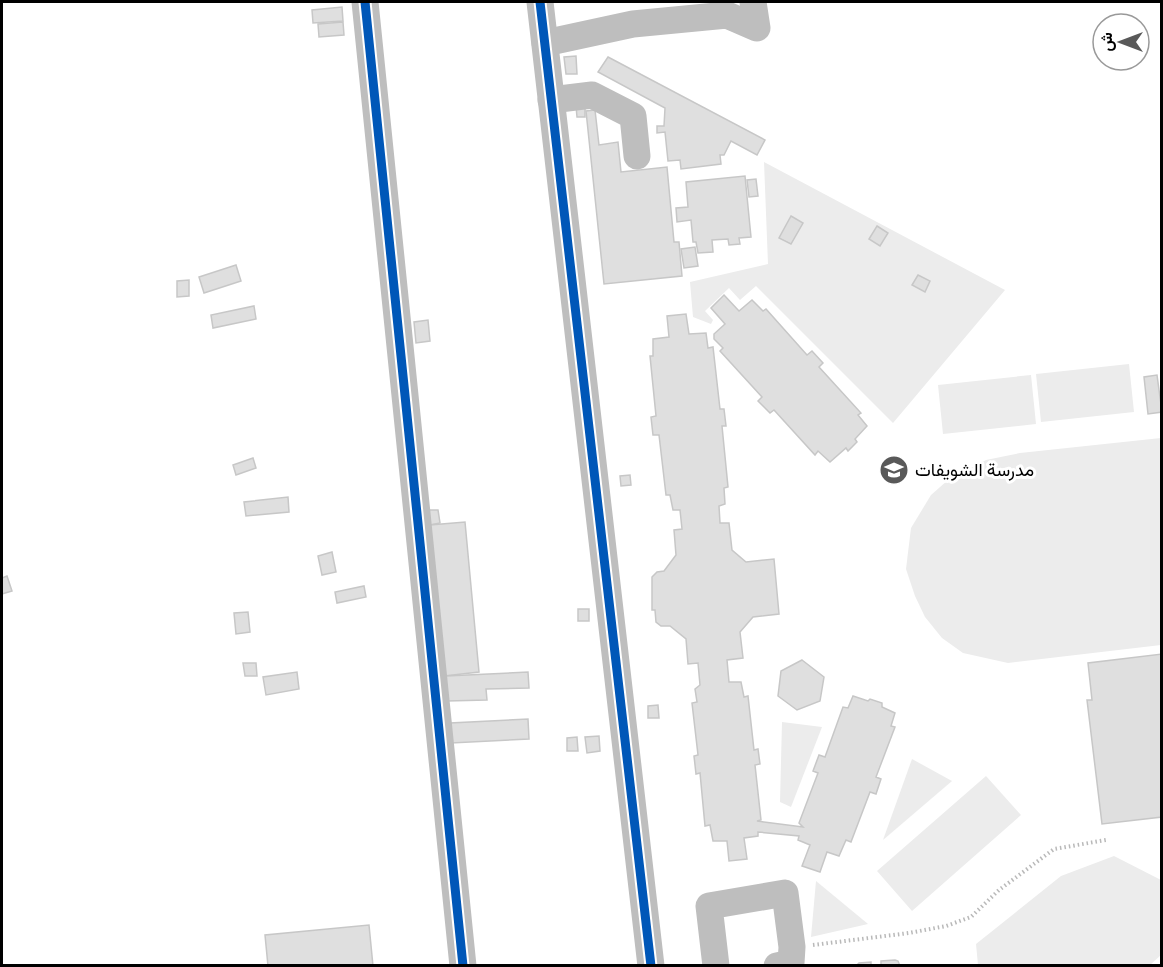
<svg xmlns="http://www.w3.org/2000/svg" width="1163" height="967" font-family="'Archivo Narrow',Vazirmatn,sans-serif">
	<style>
		.green { fill: #ececec }
		.building { fill: #dfdfdf; stroke: #c7c7c7; stroke-width: 1.5 }
		.lines { fill: none; stroke-linecap: round; stroke-linejoin: round }
		.path { stroke: #b9b9b9; stroke-width: 4; stroke-dasharray: 1.5 3; stroke-linecap: butt }
		.minor { stroke: #bebebe; stroke-width: 27 }
		.cycleway-casing { stroke: #fff; stroke-width: 13 }
		.cycleway { stroke: #0057b8; stroke-width: 9 }
		.labels { text-anchor: middle; stroke-width: 6; stroke-linejoin: round; paint-order: stroke }
		.poi-label { font-size: 18px; fill: #000; stroke: #fff; text-anchor: start }
	</style>
	<rect width="100%" height="100%" fill="#fff"/>
	<g class="green">
		<path d="M764,162l241,128 -112,133 -137,-137 -16,14 -11,-12 -24,23 8,9 -2,4 -18,-7 -3,-35 78,-18z"/>
		<path d="M1129,364l5,48 -93,10 -5,-48z"/>
		<path d="M1031,375l5,49 -93,10 -5,-49z"/>
		<path d="M1161,438v207l-153,18 -45,-10 -21,-15 -17,-21 -10,-21 -9,-27 5,-41 20,-33 17,-15 38,-20 34,-7z"/>
		<path d="M782,722l40,5 -31,80 -11,-5z"/>
		<path d="M912,759l40,22 -69,59z"/>
		<path d="M986,776l35,39 -109,96 -35,-40z"/>
		<path d="M1114,856l47,24v75l-11,10h-172l-2,-21 85,-68z"/>
		<path d="M816,881l52,43 -57,13z"/>
	</g>
	<g class="building">
		<path d="M342,7l1,14 -30,2 -1,-13z"/>
		<path d="M343,22l1,13 -25,2 -1,-13z"/>
		<path d="M576,56l1,18h-11l-2,-17z"/>
		<path d="M608,57l157,83 -8,15 -26,-14 -7,14h-4l1,9 -40,5 -1,-9 -12,1 -3,-29 -8,1v-7h7l1,-18 -67,-36z"/>
		<path d="M585,105v12h-8l-1,-11z"/>
		<path d="M595,110l4,35 19,-3 3,30 46,-5 7,75h5l3,34 -78,8 -18,-173z"/>
		<path d="M745,176l6,61 -12,1 1,6 -11,1 -1,-6 -16,1 1,12 -15,1 -2,-11h-3l-2,-22 -14,2 -1,-14 12,-1 -2,-25z"/>
		<path d="M756,179l2,17 -9,1 -2,-17z"/>
		<path d="M791,216l12,7 -12,21 -12,-6z"/>
		<path d="M877,226l11,7 -8,13 -11,-7z"/>
		<path d="M695,247l3,19 -14,2 -3,-19z"/>
		<path d="M236,265l5,16 -37,12 -5,-16z"/>
		<path d="M918,275l12,6 -5,11 -13,-7z"/>
		<path d="M189,280v16l-12,1v-16z"/>
		<path d="M724,295l15,16 13,-11 11,11 3,-2 41,46 5,-4 11,12 -4,4 42,46 -3,2 9,11 -12,13 2,3 -9,9 -2,-3 -16,14 -12,-11 -3,4 -41,-45 -4,3 -12,-12 4,-4 -42,-46 3,-3 -9,-9v-5l11,-10 -14,-16z"/>
		<path d="M254,306l2,13 -43,9 -2,-13z"/>
		<path d="M686,314l3,20 17,-1 2,15 5,-1 7,62h4l2,17h-4l6,61 -4,1 1,16 -6,2 1,17h9l3,27 14,12 28,-3 5,55 -26,3 -13,15 3,26 -16,2 2,22h12l3,15 4,-1 6,54 4,-1 2,15 -5,1 6,55 -4,1 46,6 -4,-4 19,-50 -5,-2 6,-16 6,2 18,-50 5,1 5,-12 15,5 2,-2 12,4v4l13,6 -4,13 4,1 -19,50 5,2 -5,15 -6,-2 -19,50 -5,-2 -7,16 -12,-4 -7,20 -18,-6 8,-21 -12,-5 1,-4 -41,-4v4l-14,2 3,21 -18,2 -2,-20h-14l-3,-16 -5,1 -5,-53 -4,1 -2,-18 4,-1 -6,-52 5,-1 -2,-13 5,-4 -2,-22 -10,1 -2,-25 -16,-13h-9l-5,-4 -1,-12h-3v-33l5,-5 7,-1 12,-16 -2,-25 8,-1 -2,-19h-7l-3,-15h-4l-7,-60h-6l-2,-18 5,-1 -6,-60h3v-17l16,-2 -2,-21z"/>
		<path d="M428,320l2,21 -14,2 -2,-21z"/>
		<path d="M1157,375l5,37 -14,2 -4,-37z"/>
		<path d="M253,458l3,10 -20,7 -3,-10z"/>
		<path d="M630,475l1,10 -10,1 -1,-10z"/>
		<path d="M288,497l1,15 -43,4 -2,-14z"/>
		<path d="M428,510h10l2,13 -10,2z"/>
		<path d="M465,522l14,150 -35,4 -14,-151z"/>
		<path d="M332,552l4,20 -14,3 -4,-19z"/>
		<path d="M7,576l5,15 -10,3v-16z"/>
		<path d="M364,586l2,11 -29,6 -2,-11z"/>
		<rect x="578" y="609" width="11" height="12"/>
		<path d="M248,612l2,20 -14,2 -2,-21z"/>
		<path d="M1162,654v163l-60,7 -15,-124h5l-4,-37z"/>
		<path d="M802,660l22,17 -4,24 -23,9 -19,-14 3,-25z"/>
		<path d="M243,663h13l1,13h-12z"/>
		<path d="M297,672l2,17 -33,6 -3,-18z"/>
		<path d="M528,672l1,16 -43,1 1,11 -40,1 -1,-25z"/>
		<path d="M658,705l1,13h-11v-12z"/>
		<path d="M528,719l1,20 -78,4 -1,-20z"/>
		<path d="M599,736l1,15 -13,2 -2,-16z"/>
		<path d="M577,737l1,14h-11v-13z"/>
		<path d="M369,925l4,41h-105l-3,-31z"/>
		<path d="M895,960l3,1 2,5h-19v-5z"/>
		<path d="M871,962v4h-15l3,-3z"/>
	</g>
	<g class="lines">
		<path class="path" d="M813,945l96,-12 37,-7 25,-9 28,-27 55,-41 52,-9"/>
		<g class="minor">
			<path d="M365,2l98,964"/>
			<path d="M540,2l111,964"/>
			<path d="M545,43l88,-19 94,-9 30,13 -4,-26"/>
			<path d="M551,100l41,-5 41,21 4,40"/>
			<path d="M716,966l-7,-60 76,-13 7,54 -1,16 -14,3"/>
		</g>
		<g class="cycleway-casing">
			<g id="cycleway">
				<path d="M365,2l98,964"/>
				<path d="M540,2l111,964"/>
			</g>
		</g>
		<use href="#cycleway" class="cycleway"/>
	</g>
	<defs>
		<g id="school-disc" transform="scale(1.5)"><circle r="9.5" fill="#595959" stroke="#fff"/><path d="M0-5L7-2L0 1L-7-2ZM-4 1L0 2.5L4 1V4Q0 6-4 4Z" fill="#fff"/></g>
	</defs>
	<g fill-rule="evenodd">
		<use href="#school-disc" x="894" y="470"/>
	</g>
	<g class="labels">
		<g class="poi-label">
			<text x="915" y="476">مدرسة الشويفات</text>
		</g>
	</g>
	<rect width="1163" height="967" fill="none" stroke="#000000" stroke-width="6"/>
	<g transform="translate(1121 42) rotate(270)"><circle r="28" fill="#ffffff" stroke="#999999" stroke-width="1.5"/>
	<path d="M0-4.5L10 22L0 15L-10 22Z" fill="#595959"/>
	<text y="-9" font-size="16" font-weight="bold" text-anchor="middle" fill="#000000">ش</text>
	</g>
</svg>
